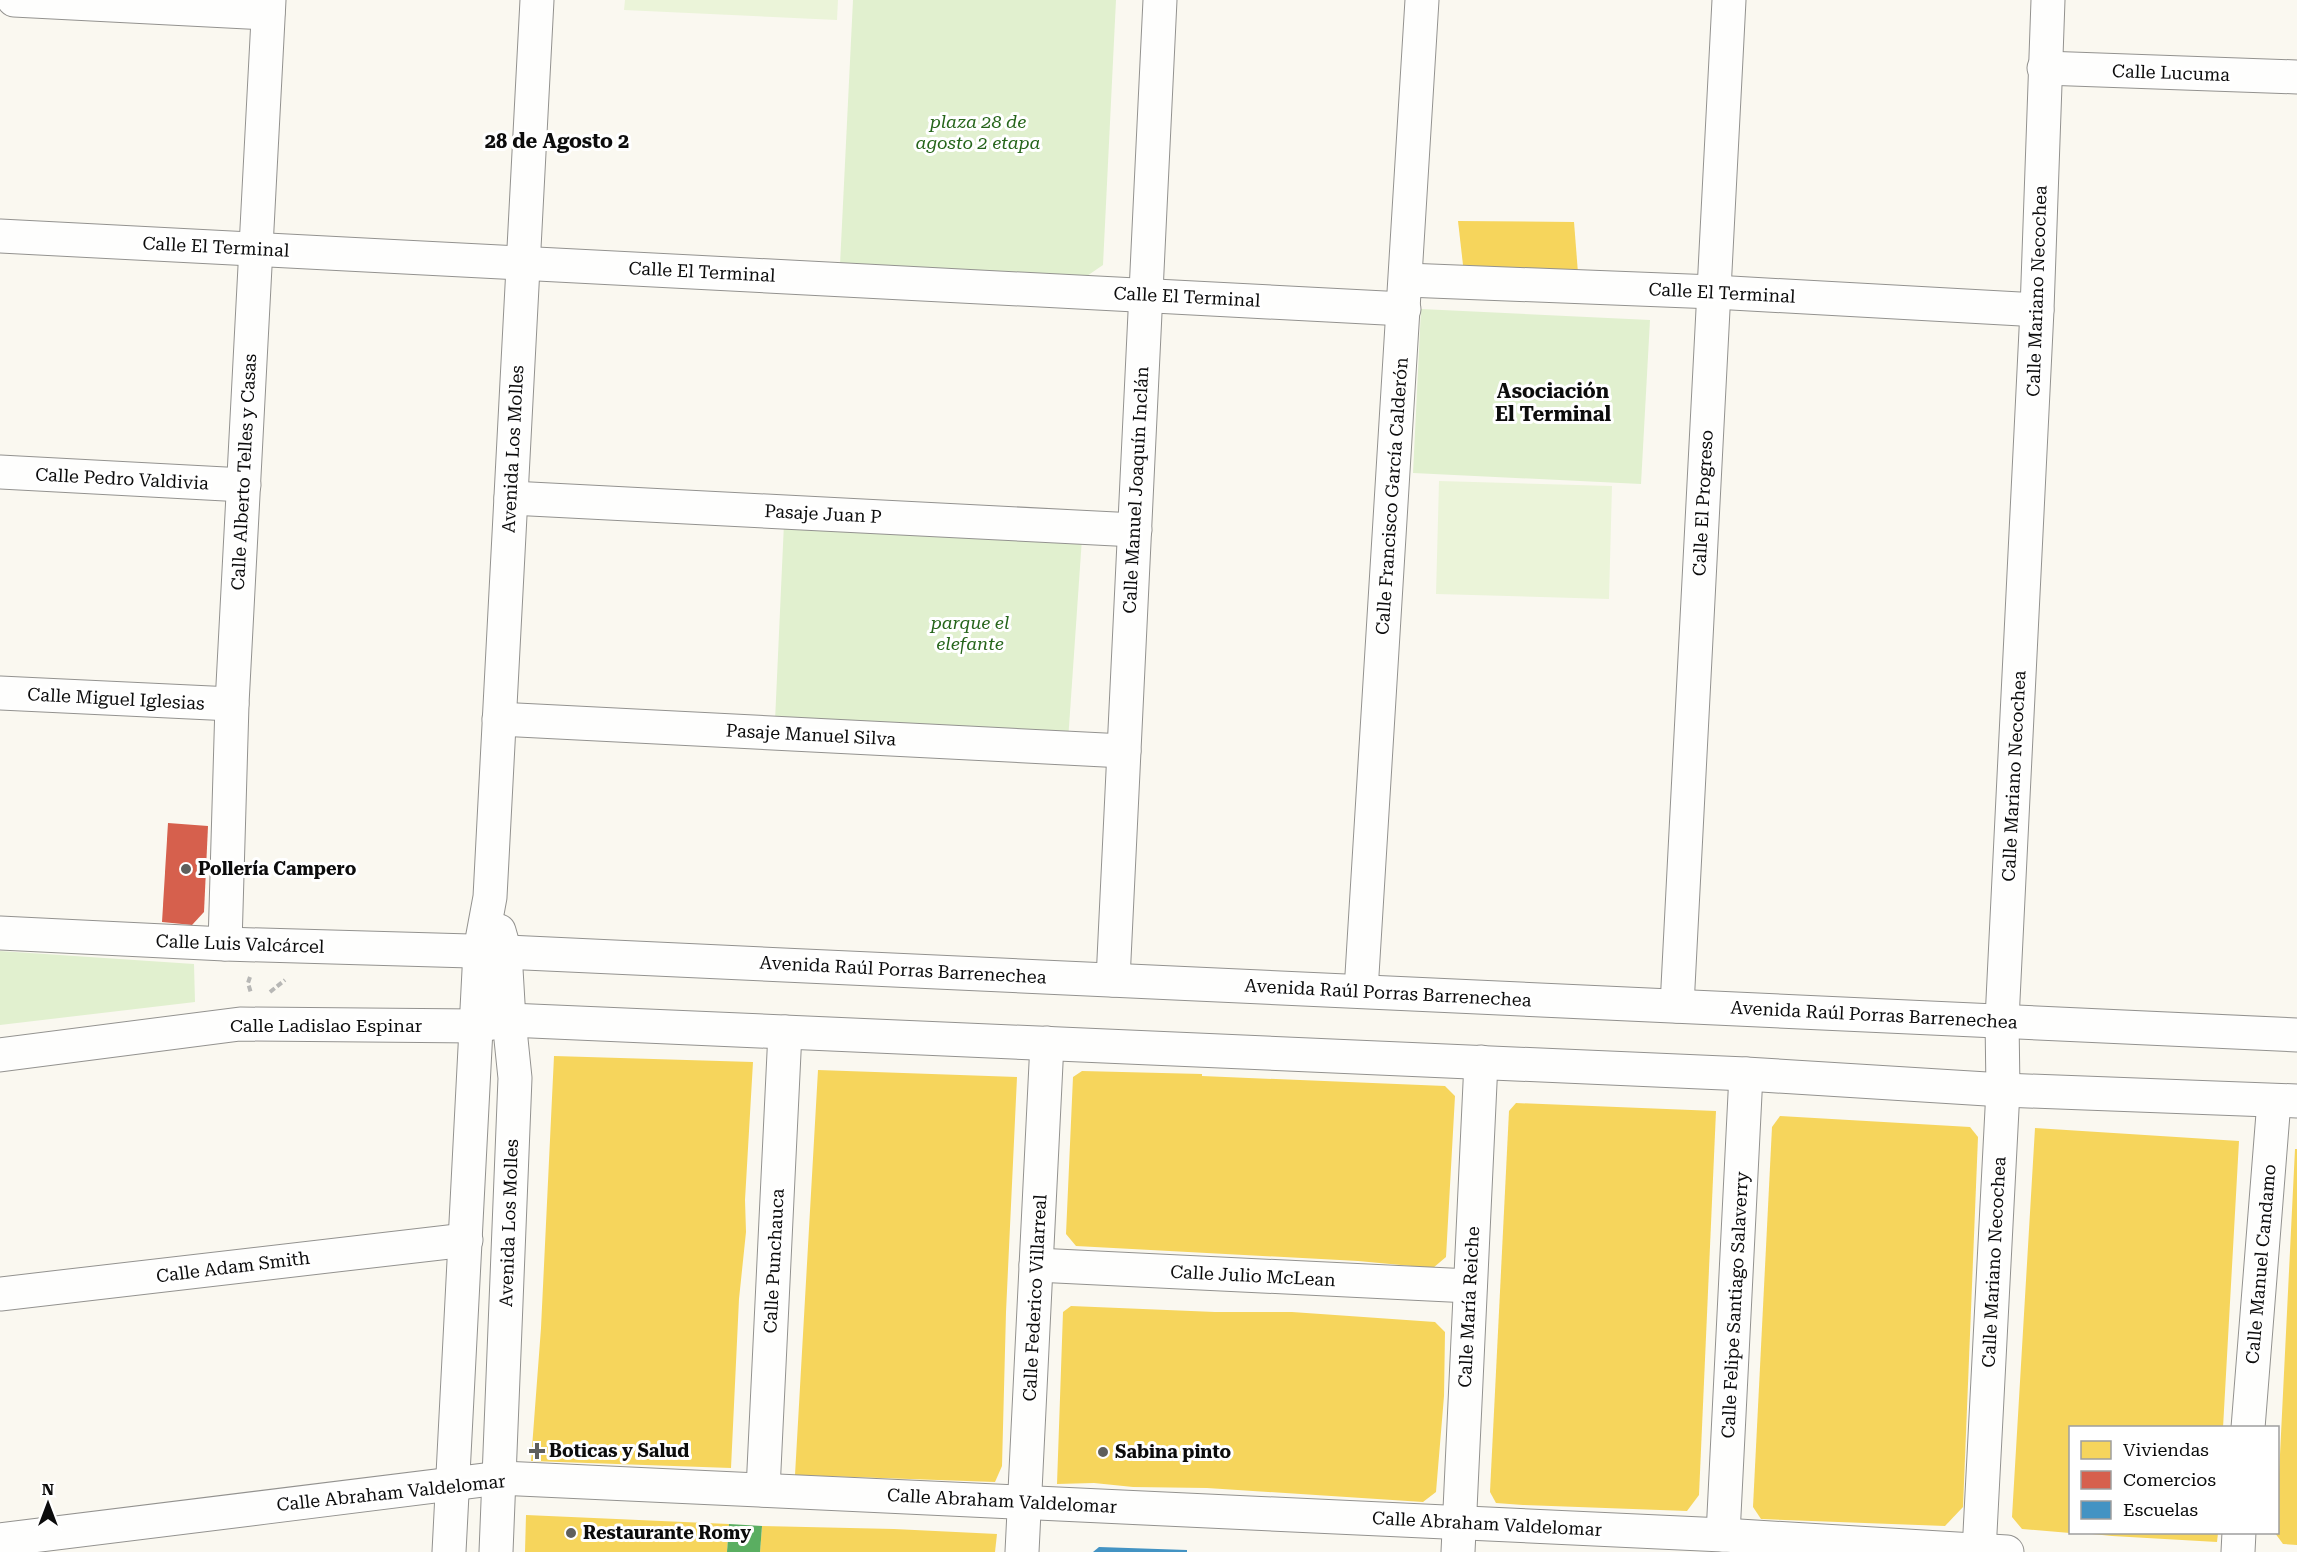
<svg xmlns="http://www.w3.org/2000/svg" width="2297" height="1552" font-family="'Roboto Serif',serif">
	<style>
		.green { fill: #e1f0cf }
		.pitch { fill: #ebf4d9 }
		.homes { fill: #f6d55c }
		.shops { fill: #d6604d }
		.schools { fill: #4393c3 }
		.public { fill: #5aae61 }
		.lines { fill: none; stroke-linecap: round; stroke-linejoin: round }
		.minor-casing { stroke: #93928f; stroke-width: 35 }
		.path { stroke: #b7b7b5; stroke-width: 4; stroke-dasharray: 6 3; stroke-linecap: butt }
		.minor { stroke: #fefefd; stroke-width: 33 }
		.poi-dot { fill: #5f5f5c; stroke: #fff; stroke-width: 2 }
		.labels { text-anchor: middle; stroke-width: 6; stroke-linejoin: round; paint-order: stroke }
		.street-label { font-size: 18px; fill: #0c0c0c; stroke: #fff }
		.park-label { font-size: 18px; font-style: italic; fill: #26651b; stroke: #fff }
		.poi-label { font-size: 18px; font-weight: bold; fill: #0c0c0c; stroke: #fff; text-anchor: start }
		.neighbourhood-label { font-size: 20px; font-weight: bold; fill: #0c0c0c; stroke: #fff }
	</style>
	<rect width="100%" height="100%" fill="#faf8f0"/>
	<g class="green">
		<path d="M853,0h263l-13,265 -19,13 -244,-13z"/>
		<path d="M1421,309l229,11 -9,164 -228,-11z"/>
		<path d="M784,523l298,15 -14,203 -293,-20z"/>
		<path d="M0,951l194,13 1,38 -195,23z"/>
	</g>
	<g class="pitch">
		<path d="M625,0h213l-1,20 -213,-10z"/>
		<path d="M1439,481l173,5 -3,113 -173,-5z"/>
	</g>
	<g class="homes">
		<path d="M1458,221l116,1 4,51 -115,-8z"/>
		<path d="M554,1056l199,6 -8,138 1,32 -7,67 -8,169 -200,-7 10,-133z"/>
		<path d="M818,1070l199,7 -11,235 -4,154 -7,16 -200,-7z"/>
		<path d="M1082,1071l120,3v2l243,10 10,10 -9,161 -13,11 -75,-7 -282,-15 -10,-12 7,-157z"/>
		<path d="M1516,1103l200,8 -17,384 -12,16 -164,-6 -27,-2 -6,-11 19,-381z"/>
		<path d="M1780,1116l190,11 8,10 -15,370 -18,19 -184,-7 -8,-12 19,-380z"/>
		<path d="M2035,1128l204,13 -16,287h-153v105l-48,-4 -10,-12z"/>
		<path d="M2295,1149h2v396l-14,-1 -8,-11 3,-1v-37z"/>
		<path d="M1071,1306l144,6h77l143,10 10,10 -1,64 -8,96 -13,10 -216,-14 -74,-1 -39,-4 -37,1 6,-172z"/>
		<path d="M526,1515l203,9 -2,28h-202z"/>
		<path d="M762,1526l132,3 103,5 -2,18h-235z"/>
		<path d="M2092,1533h126l-1,9 -105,-6 -20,-2z"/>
	</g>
	<path class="shops" d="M168,823l40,3 -4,86 -12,13 -30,-3z"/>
	<path class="schools" d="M1099,1547l88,3v2h-94z"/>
	<path class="public" d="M729,1524l33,2 -2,26h-33z"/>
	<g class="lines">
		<g class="minor-casing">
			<g id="minor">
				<path d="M14,0l254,13"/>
				<path d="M2044,68l253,9"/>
				<path d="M0,236l1404,73"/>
				<path d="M1406,280l308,12 323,18"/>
				<path d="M0,472l244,13"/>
				<path d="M511,498l624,32"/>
				<path d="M0,693l232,11"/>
				<path d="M499,719l625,32"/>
				<path d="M0,933l225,11 280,8 1792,83"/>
				<path d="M225,944l7,-240 37,-704"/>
				<path d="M1113,980l47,-980"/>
				<path d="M1361,991l61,-991"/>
				<path d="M1677,1006l52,-1006"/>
				<path d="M0,1055l240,-31 236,2 33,-6 1237,54 257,16 294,11"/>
				<path d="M1036,1265l434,21"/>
				<path d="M0,1294l466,-54"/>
				<path d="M2248,1428l26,-327"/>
				<path d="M763,1490l22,-458"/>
				<path d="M1723,1535l23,-461"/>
				<path d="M0,1540l500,-62 1223,57 284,17"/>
				<path d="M449,1552l31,-601 10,-54 47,-897"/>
				<path d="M496,1552l19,-474 -6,-58 -4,-68 -6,-21"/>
				<path d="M1022,1552l25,-509"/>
				<path d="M1458,1552l23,-490"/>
				<path d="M1979,1552l24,-462 -1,-70 35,-710 11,-310"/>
				<path d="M2238,1552l1,-20"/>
			</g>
		</g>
		<g class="path">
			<path d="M250,977l-2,6 3,10"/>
			<path d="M270,992l15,-12"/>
		</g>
		<use href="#minor" class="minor"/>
	</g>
	<g class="poi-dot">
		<circle cx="186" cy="869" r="6"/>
		<path d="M534 1442h6v6h6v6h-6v6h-6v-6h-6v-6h6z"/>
		<circle cx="1103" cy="1452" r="6"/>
		<circle cx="571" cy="1533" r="6"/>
	</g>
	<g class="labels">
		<g class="street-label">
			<text transform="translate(2171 73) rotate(2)" y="6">Calle Lucuma</text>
			<text transform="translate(216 247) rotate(3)" y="6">Calle El Terminal</text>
			<text transform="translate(702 272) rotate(3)" y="6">Calle El Terminal</text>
			<text transform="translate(2037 291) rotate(-88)" y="6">Calle Mariano Necochea</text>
			<text transform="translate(1722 293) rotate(3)" y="6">Calle El Terminal</text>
			<text transform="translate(1187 297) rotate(3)" y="6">Calle El Terminal</text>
			<text transform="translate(513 449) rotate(-87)" y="6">Avenida Los Molles</text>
			<text transform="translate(244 472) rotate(-87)" y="6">Calle Alberto Telles y Casas</text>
			<text transform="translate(122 479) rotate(3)" y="6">Calle Pedro Valdivia</text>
			<text transform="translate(1136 490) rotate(-87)" y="6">Calle Manuel Joaquín Inclán</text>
			<text transform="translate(1392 496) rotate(-86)" y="6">Calle Francisco García Calderón</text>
			<text transform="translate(1703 503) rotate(-87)" y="6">Calle El Progreso</text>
			<text transform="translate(823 514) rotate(3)" y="6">Pasaje Juan P</text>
			<text transform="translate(116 699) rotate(3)" y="6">Calle Miguel Iglesias</text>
			<text transform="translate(811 735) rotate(3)" y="6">Pasaje Manuel Silva</text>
			<text transform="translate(2014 776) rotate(-87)" y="6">Calle Mariano Necochea</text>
			<text transform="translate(240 944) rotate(2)" y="6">Calle Luis Valcárcel</text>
			<text transform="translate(903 970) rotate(3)" y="6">Avenida Raúl Porras Barrenechea</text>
			<text transform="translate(1388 993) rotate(3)" y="6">Avenida Raúl Porras Barrenechea</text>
			<text transform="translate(1874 1015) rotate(3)" y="6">Avenida Raúl Porras Barrenechea</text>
			<text x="326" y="1032">Calle Ladislao Espinar</text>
			<text transform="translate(509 1223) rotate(-88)" y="6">Avenida Los Molles</text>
			<text transform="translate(774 1261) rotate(-87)" y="6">Calle Punchauca</text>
			<text transform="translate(1994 1262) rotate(-87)" y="6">Calle Mariano Necochea</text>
			<text transform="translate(2261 1264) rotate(-85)" y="6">Calle Manuel Candamo</text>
			<text transform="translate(233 1267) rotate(-7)" y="6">Calle Adam Smith</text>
			<text transform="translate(1253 1276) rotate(3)" y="6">Calle Julio McLean</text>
			<text transform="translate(1035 1298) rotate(-87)" y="6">Calle Federico Villarreal</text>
			<text transform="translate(1735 1305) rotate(-87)" y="6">Calle Felipe Santiago Salaverry</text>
			<text transform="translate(1469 1307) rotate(-87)" y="6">Calle María Reiche</text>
			<text transform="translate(391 1493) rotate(-6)" y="6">Calle Abraham Valdelomar</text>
			<text transform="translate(1002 1501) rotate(3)" y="6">Calle Abraham Valdelomar</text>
			<text transform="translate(1487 1524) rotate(3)" y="6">Calle Abraham Valdelomar</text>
		</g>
		<g class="park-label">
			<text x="978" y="128">plaza 28 de<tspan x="978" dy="21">agosto 2 etapa</tspan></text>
			<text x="970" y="629">parque el<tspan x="970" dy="21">elefante</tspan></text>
		</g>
		<g class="poi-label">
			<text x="198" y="875">Pollería Campero</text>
			<text x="549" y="1457">Boticas y Salud</text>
			<text x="1115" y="1458">Sabina pinto</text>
			<text x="583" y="1539">Restaurante Romy</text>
		</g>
		<g class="neighbourhood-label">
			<text x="557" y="148">28 de Agosto 2</text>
			<text x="1553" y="398">Asociación<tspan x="1553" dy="23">El Terminal</tspan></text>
		</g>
	</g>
	<rect x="2069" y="1426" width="210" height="108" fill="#ffffff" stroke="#9e9e9e" stroke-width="1.5"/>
	<rect x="2081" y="1441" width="30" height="18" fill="#f6d55c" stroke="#9e9e9e" stroke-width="1.5"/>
	<text x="2123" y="1456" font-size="18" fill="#0c0c0c">Viviendas</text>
	<rect x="2081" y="1471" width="30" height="18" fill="#d6604d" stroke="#9e9e9e" stroke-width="1.5"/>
	<text x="2123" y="1486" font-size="18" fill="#0c0c0c">Comercios</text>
	<rect x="2081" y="1501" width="30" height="18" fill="#4393c3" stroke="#9e9e9e" stroke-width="1.5"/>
	<text x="2123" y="1516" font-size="18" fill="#0c0c0c">Escuelas</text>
	<g transform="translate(48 1504)" stroke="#ffffff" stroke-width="4.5" paint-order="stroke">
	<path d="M0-4.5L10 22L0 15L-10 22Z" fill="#0c0c0c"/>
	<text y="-9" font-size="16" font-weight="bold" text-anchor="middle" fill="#0c0c0c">N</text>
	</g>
</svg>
